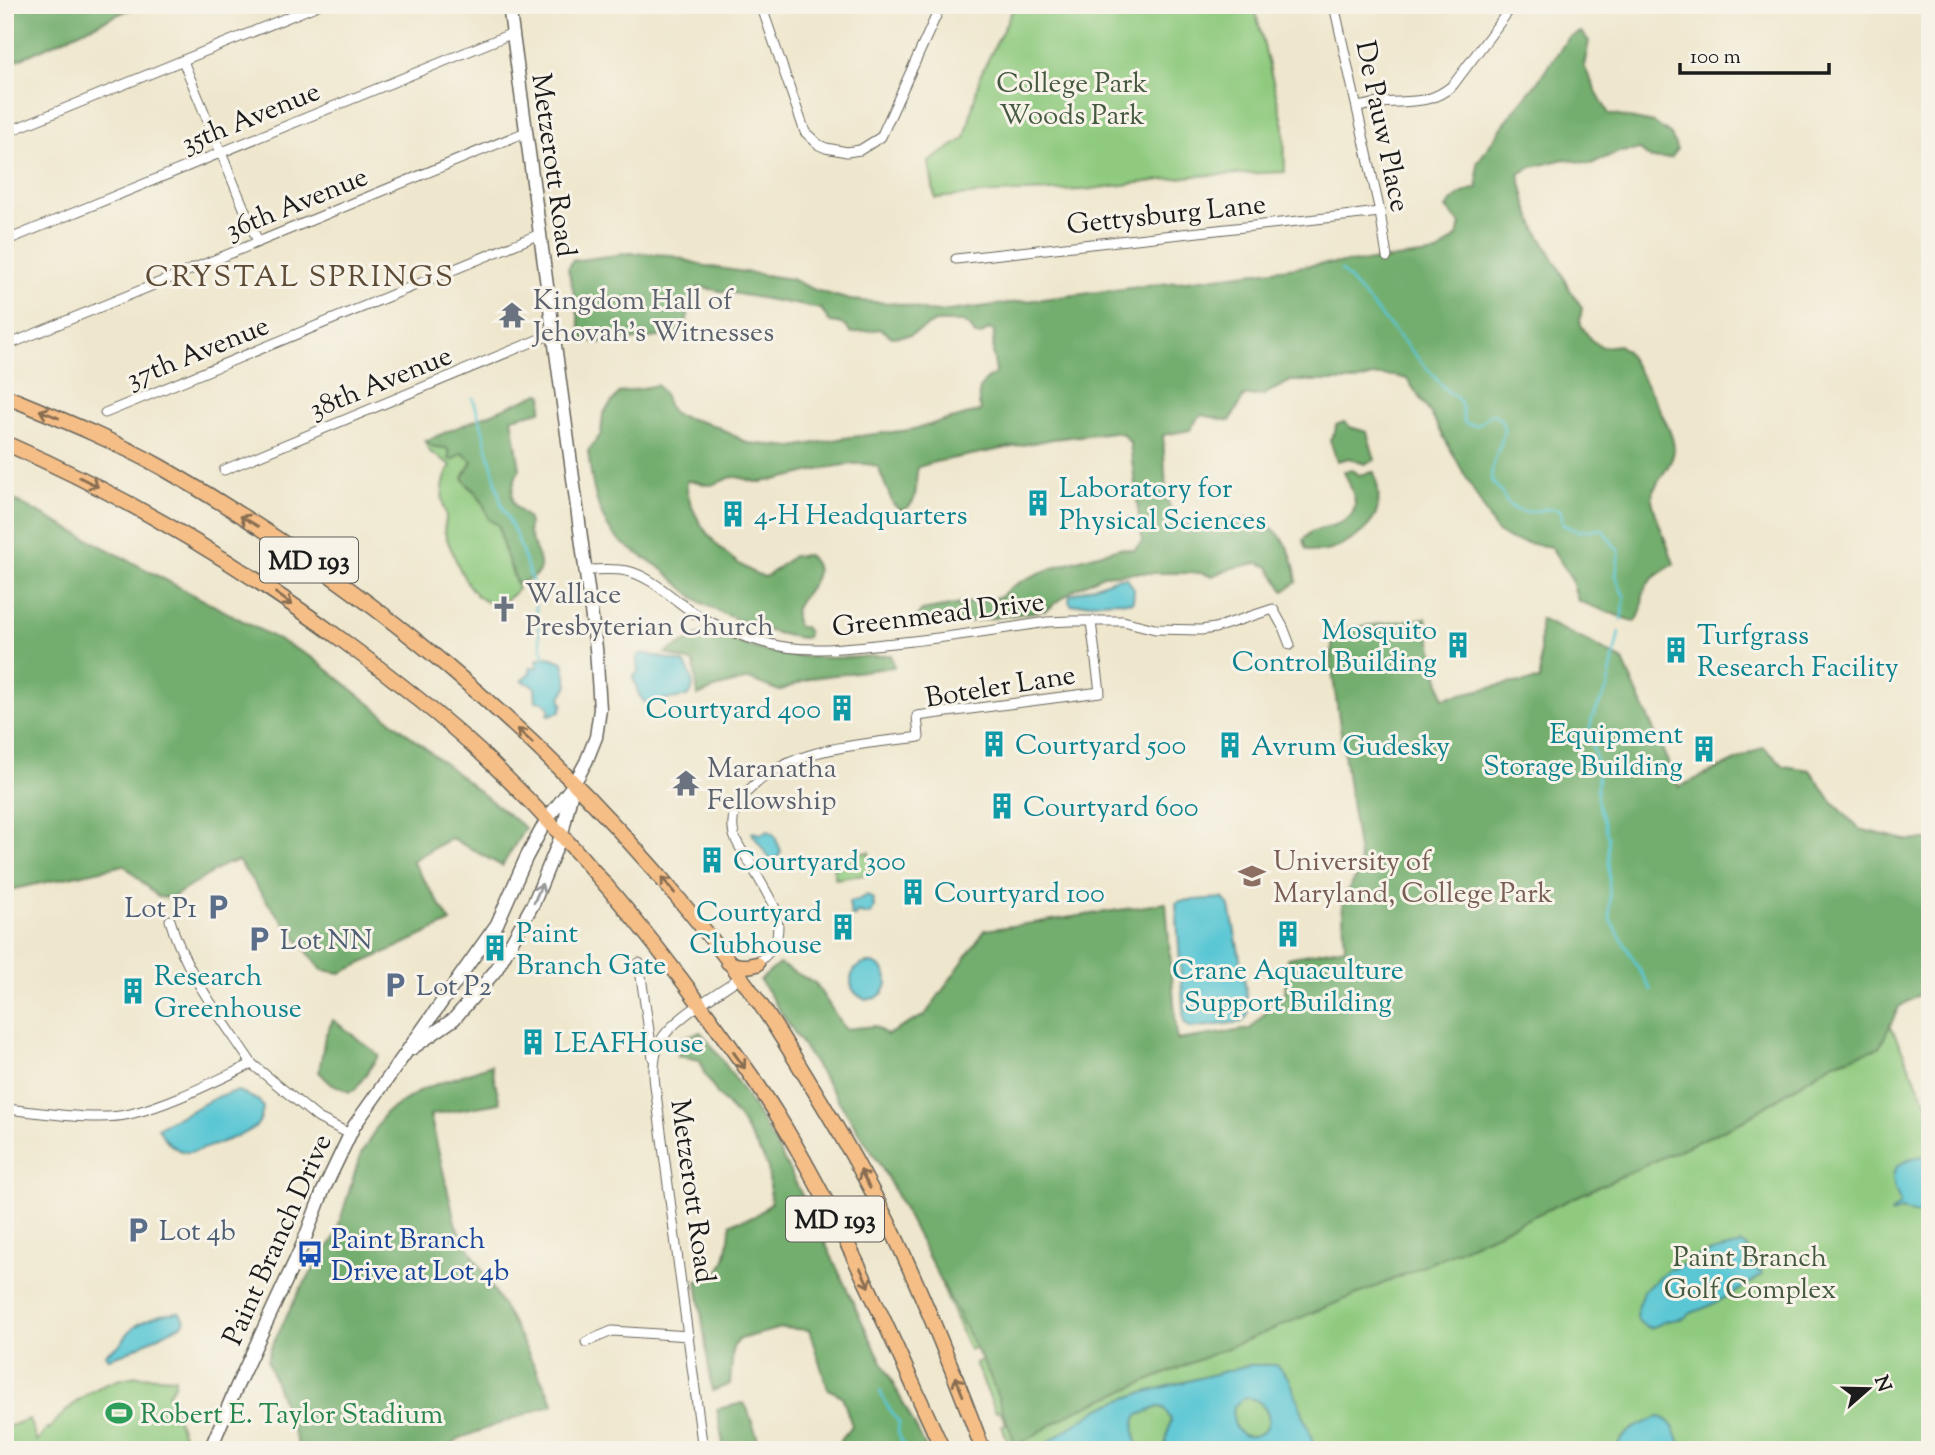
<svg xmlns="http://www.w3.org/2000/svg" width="1935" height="1455" font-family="'Sorts Mill Goudy',serif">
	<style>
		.green { fill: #8fca7f; stroke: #56734e; stroke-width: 2 }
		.forest { fill: #73ae6e; stroke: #486545; stroke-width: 2 }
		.water { fill: #5bc7d4; stroke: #3c7278; stroke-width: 2; fill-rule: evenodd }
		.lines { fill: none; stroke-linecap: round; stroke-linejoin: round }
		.stream { stroke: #5bc7d4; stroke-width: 2.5 }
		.minor-casing { stroke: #66635a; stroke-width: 11 }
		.tertiary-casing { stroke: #66635a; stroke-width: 15 }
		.primary-casing { stroke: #66635a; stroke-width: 17 }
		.minor { stroke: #fff; stroke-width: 9 }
		.tertiary { stroke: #fff; stroke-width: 12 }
		.primary { stroke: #f5be86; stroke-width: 14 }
		.oneway { stroke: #886d51 }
		.oneway2 { stroke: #999 }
		.labels { text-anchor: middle; stroke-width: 6; stroke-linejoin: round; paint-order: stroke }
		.shield { fill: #f7f3e8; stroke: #5e5c59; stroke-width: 2 }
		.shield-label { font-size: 26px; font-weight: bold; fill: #1c1c1c }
		.park-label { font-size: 28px; fill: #44593f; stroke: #f7f3e8 }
		.street-label { font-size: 28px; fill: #1c1c1c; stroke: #f7f3e8 }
		.worship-label { font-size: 28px; fill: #5b616d; stroke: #f7f3e8; text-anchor: start }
		.culture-label { font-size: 28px; fill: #0d838f; stroke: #f7f3e8; text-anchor: start }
		.education-label { font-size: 28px; fill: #785e54; stroke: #f7f3e8; text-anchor: start }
		.service-label { font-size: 28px; fill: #4e5e75; stroke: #f7f3e8; text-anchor: start }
		.transit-label { font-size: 28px; fill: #164399; stroke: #f7f3e8; text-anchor: start }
		.leisure-label { font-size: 28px; fill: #27864d; stroke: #f7f3e8; text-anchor: start }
		.neighbourhood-label { font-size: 30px; letter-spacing: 2px; fill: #5d4b35; stroke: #f7f3e8 }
	</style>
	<rect width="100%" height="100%" fill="#f7f3e8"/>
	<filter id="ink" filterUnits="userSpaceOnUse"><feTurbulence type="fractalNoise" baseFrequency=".0143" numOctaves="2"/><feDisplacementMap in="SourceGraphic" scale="14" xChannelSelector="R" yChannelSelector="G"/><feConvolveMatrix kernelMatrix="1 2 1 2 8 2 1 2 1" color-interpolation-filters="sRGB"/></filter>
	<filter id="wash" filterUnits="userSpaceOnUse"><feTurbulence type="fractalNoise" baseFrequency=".00686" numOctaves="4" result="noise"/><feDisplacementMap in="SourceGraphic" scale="28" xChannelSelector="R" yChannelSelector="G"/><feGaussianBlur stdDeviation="1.57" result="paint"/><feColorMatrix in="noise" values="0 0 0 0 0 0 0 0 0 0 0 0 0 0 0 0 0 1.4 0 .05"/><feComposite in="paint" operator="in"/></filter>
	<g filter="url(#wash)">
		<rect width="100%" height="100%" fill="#efe7cd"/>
		<g class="green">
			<path d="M1015,5h239l30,121 1,46 -92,4 -109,14 -92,3 -57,5 -6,-36 36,-24 15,-62z"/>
			<path d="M425,441l9,6h12l11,10 5,-5 10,9 -7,13 4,13 6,5 24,35 4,19 15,43c-33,37 -54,-7 -65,-36 -3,-6 -6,-13 -8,-20 -2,-6 1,-9 1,-15 0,-5 -3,-12 -3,-16 -2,-13 2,-26 8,-37l-21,-13z"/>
			<path d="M869,852l3,22 -37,5 -3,-21z"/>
			<path d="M1886,1016l44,94v340h-919l-9,-24 4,-2 -6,-13 -4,1 -21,-49 10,-4 -5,-13 -11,4 -27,-64 -10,-77 -25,3 -79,-137z"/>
			<path d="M136,1376l39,2v6l-7,10 15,41 1,15h-179v-22l24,-9 8,23 10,-14 2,1c25,-29 49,-47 87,-53z"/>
		</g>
		<g class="forest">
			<path d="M5,5h134l-134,61z"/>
			<path d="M1581,32l8,9 -5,25 11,23 14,25 45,9 17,12 6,15 -6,8 -20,1 -11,-9 -21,2 -28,12 -27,-5 -35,9 -10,6 8,33 9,22 27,46c3,12 13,22 19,33l-2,12 1,5 10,15 12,7 16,-2 7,6c12,19 48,78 48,97 0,18 -19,31 -22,49 -1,10 18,53 22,67 -9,6 -22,12 -27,21 -8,12 -1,25 -12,37l-57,-21 -7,-23 -20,-31 -40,-7 -15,-9 -64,-115 -25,-37 -12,-3h-22l-17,5h-65l-28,14 -19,1 -14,25 -28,-6 -4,3 -8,12 -27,5 3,55 3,16 9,19c22,1 43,-7 65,-7 35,0 51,34 54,64l-13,9 -15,-24 -10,-4 -27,5 -20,8 -11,-3h-68l-30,2 -30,15 -26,20 -120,18 -9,-4 -1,-8 5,-5 79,-14c16,-23 91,-41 119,-49l14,2 8,-8 -12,-99 -7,-9 -9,-2 -61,7 -118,23 -17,5c-5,20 4,34 -16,44l-9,-7 -15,-37c-25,-12 -88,13 -118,15 -9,1 -17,-6 -26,-5 -10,1 -16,8 -26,8 -8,-1 -12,-6 -21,-4 -1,7 0,10 2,17 10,34 41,66 75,79l5,-2 24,-19 15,-1c30,27 -29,45 -9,72h5l4,5v4l-3,2c-26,-1 -78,-21 -101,-34 -17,-9 -29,-26 -45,-37 -20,-14 -41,-21 -53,-44 -12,-22 -15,-47 -18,-72l13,-17 2,-20 16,-21 38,-8 7,9 5,13 4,7 43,12 31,17 46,4 57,-10 60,-7 71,-19c-6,-19 -1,-29 15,-38l-3,-19 1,-23 -5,-2 -8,6h-6l-4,-7 -8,-6h-28l-24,13 -19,2 -11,-8 -30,4c-5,-9 -11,-10 -21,-11l-9,-13 -122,-22c-9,13 -12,29 -14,44l-16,5 -71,7 -16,-5 -8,-45 -6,-24 4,-8 59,-8 39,2 35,11 86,13 24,11 35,10 51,4 26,7 13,1 380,-48 43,-2 75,-9 19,-17 4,-11 -15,-17c10,-12 17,-17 32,-20l-1,-25 35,-50 24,-29 33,-47z"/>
			<path d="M540,393l3,2 -2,16 -29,7 8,51c-6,8 -11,29 -5,37 3,5 9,7 12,12 4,6 0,10 2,16 10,27 24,39 -12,50l-14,-38 -4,-19 -2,-3 -8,-4c-3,-10 -6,-20 -14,-28 -5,-6 -8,-7 -12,-14l9,-17 -10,-8 -10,7 -3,-1v-8l-3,-3 -12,-1 -9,-6z"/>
			<path d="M1344,422l6,5 17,5 8,28 -11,4 -15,-6 -12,3 -7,-21 5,-8 1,-7z"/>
			<path d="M1350,470l4,1 4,4 16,-3c4,13 7,31 1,44 -9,19 -48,44 -69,33l-3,-9c3,-3 5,-6 8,-8 13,-7 44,-5 44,-29 0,-10 -8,-22 -11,-32z"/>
			<path d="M5,495l308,163 212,170 -23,38 -51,-28 -39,23 39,61 -110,51 -19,-3 -54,-67 -30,-42 -12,3 -55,34 -13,-1 -34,-32 -119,26z"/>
			<path d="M1426,618l17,80 63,-14 34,-4v-61l53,25 30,17 56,126 85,-40 20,19 26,4 20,29 29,30 47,11h24v148l-31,19 -20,41 -46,15 -90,58 -339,154 -329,136 -59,35 -27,-72 -106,-205 -123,-189 19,-16 36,19 30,46 30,-3 12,9 38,-20 60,-85 181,-27 11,137 73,-11 35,-36 2,-35 58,-11 -3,-48 19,-29 -30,-206 2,-34z"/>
			<path d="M709,629c19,9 40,19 61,23 40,8 81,6 121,3l3,12 -82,11 -33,13 -30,-12 -31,8 -20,9 -4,-33 -29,-10z"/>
			<path d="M333,1020l46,35 -24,35 -6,2 -20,-10 -10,-10 6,-36z"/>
			<path d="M701,1032c67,84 111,182 156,279 22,47 47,93 70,139h-95l20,-24 -10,-30 -14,-7 -19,-59 -28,-2 -41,11 -7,8 -3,37 -18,7 -15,-110c32,-3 30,-33 34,-58l24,-7 16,-13 -3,-35 -5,-11 -24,-39 -21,-23 -14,-22 -4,-13 -22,-4 5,-19z"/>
			<path d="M491,1065l9,38 -70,12 26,111 55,94 43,84 -94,34 -13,12h-163l14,-5 -31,-85 5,-15 28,-55 35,-53 25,-81 25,-43 38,-24z"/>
			<path d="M743,1403l4,5 15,42h-38l-7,-41z"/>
		</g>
		<g class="water">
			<path d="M1117,578h10l7,11 -1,13 -20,-1 -42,4 -2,-4 1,-6z"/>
			<path d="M643,653l41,10c7,10 13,22 5,33l-44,7 -6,-8 -6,-18 5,-5 -1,-16z"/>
			<path d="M549,657l14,5 5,23 -7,12v5l2,1 -3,9 -11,3 -1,-2 2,-2 -1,-4 -5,-5 -8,-1 -1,-14 -13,-7 9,-9 -1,-4h8l-2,-6 2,-2z"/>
			<path d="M768,831l6,4 7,16 -3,7 -7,3 -19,-28 2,-1 6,2z"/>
			<path d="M867,895l6,4 1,9 -3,6c-6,2 -10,-2 -15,-1v3h-5l-2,-14 9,-2z"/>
			<path d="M1223,898l7,9 16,82 2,26 -6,7 -51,6 -7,-6 -8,-119 4,-2z"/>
			<circle cx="869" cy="981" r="18"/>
			<path d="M239,1091l20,10 4,6c-1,8 -2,15 -8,20 -6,6 -59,26 -68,25 -13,-1 -23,-13 -29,-24 9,-7 19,-10 29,-15 16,-9 34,-20 52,-22z"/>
			<path d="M1922,1156l8,6v47l-12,5 -17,-4 -9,4 -1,-1c0,-1 8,-7 8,-8 2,-3 0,-7 -2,-11 -11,-27 1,-31 25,-38z"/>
			<path d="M1740,1243l7,4 6,17 5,7h3l1,4c-17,13 -35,22 -53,31 -9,4 -19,6 -25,12l-17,3 -16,7c-7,-2 -14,-5 -15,-13l7,-24 28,-23 2,1c10,-4 17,-10 26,-13 14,-5 27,-7 40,-11z"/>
			<path d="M179,1312l6,8 -2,4 -58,29 -17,5 -3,-4c4,-4 9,-5 14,-9 5,-4 7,-10 11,-14 12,-12 33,-18 49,-19z"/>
			<path d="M1249,1365h27l13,13 19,49 7,23h-151l7,-30 -7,-12 -6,-1 -21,9c-5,12 -3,23 4,34h-97l4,-8 52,-34 38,-14zM1244,1398c9,0 13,1 19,8 24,30 -38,49 -29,0z"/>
			<path d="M1659,1417c17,4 17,21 24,33h-68c8,-20 26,-26 44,-33z"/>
		</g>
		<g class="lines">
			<g class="stream">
				<path d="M1341,270l105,120c21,15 13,11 18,32 14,9 18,-2 28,-9 29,15 -5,42 0,69 12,9 11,22 25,28 14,7 31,-7 44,2l2,13 15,6 24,-2 17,23 -3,23 3,10 6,13 -4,22"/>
				<path d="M473,398l8,25 21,83 15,31 15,44 8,59 5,19"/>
				<path d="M1619,632l-12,57 -15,29 -3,15 9,33 -1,33 11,38 2,82 41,71"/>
				<path d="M880,1391l6,13 13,19 -1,9 7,18"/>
			</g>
		</g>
	</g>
	<g filter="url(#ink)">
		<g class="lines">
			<g class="minor-casing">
				<g id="minor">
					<path d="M761,5l44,127 14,13 7,3 21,4 13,-2 21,-13 60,-132"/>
					<path d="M1334,5l46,207 7,45"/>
					<path d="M183,61l75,181"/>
					<path d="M1357,107c7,-1 15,-3 22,-4 29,-3 50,3 74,-18l60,-80"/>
					<path d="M5,133l313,-128"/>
					<path d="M5,241l508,-208"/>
					<path d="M956,259l424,-47"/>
					<path d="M5,346l521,-214"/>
					<path d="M105,413l435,-179"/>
					<path d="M224,470l330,-137"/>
					<path d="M584,570c14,0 29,-2 43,1 26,6 45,28 67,42 20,12 45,23 68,29 44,13 88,5 132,1 51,-5 102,-13 153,-21l24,-1h52l32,8 46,1 14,-2 58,-19 10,18 7,18"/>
					<path d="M170,920c14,51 53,100 82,144"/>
					<path d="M639,963l14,95"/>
					<path d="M754,966c21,-17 28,-28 22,-56 -8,-16 -17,-31 -26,-47 -5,-8 -13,-18 -16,-28 -4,-16 2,-33 14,-44 43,-45 113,-46 171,-54l-2,-21 183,-24 -9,-70"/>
					<path d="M5,1109c36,3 92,13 125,5 41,-10 83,-32 122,-50l66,54 32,16"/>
					<path d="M586,1342l26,-11 77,5"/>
					<path d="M703,1450l-48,-364c-2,-15 -2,-30 5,-44 12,-24 61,-50 83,-67"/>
				</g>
			</g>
			<g class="tertiary-casing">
				<g id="tertiary">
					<path d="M411,1049l43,-30 42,-49 38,-68 28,-68 10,-44"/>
					<path d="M210,1450l26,-62 66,-142 21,-55 31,-65 143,-202 29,-66 21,-39 27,-35 12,-22 10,-25 4,-28 -4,-61 -87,-643"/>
				</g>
			</g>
			<g class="primary-casing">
				<g id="primary">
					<path d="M5,396c53,22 106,43 156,71 200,114 381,264 527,443 33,40 66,82 93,126 39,63 78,127 111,194 34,71 63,145 91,220"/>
					<path d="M5,443c120,52 231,119 337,197 47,35 94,71 137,111 84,80 160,169 228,263 23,32 48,65 69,99 66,107 114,223 167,337"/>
					<path d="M728,962c11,5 17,5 29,2"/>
				</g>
			</g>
			<use href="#minor" class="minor"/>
			<use href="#tertiary" class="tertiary"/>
			<use href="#primary" class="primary"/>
		</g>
		<defs><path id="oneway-shaft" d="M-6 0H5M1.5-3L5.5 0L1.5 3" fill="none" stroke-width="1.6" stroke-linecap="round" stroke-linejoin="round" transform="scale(1.75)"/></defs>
		<g class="oneway">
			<use href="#oneway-shaft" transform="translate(49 414) rotate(-158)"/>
			<use href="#oneway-shaft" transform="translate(89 482) rotate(27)"/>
			<use href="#oneway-shaft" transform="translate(249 521) rotate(-149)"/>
			<use href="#oneway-shaft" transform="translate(284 599) rotate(36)"/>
			<use href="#oneway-shaft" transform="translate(525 736) rotate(-137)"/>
			<use href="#oneway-shaft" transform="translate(668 885) rotate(-129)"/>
			<use href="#oneway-shaft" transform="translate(739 1060) rotate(55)"/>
			<use href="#oneway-shaft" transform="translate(865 1179) rotate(-118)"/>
			<use href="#oneway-shaft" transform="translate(865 1278) rotate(65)"/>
			<use href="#oneway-shaft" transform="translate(959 1386) rotate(-112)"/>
		</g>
		<use class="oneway2" href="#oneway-shaft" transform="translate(538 893) rotate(-67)"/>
	</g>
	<defs>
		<g id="temple-bare" transform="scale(2.1)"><path d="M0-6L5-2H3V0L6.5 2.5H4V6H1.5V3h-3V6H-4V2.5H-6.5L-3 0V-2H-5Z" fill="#6b7280" stroke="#f7f3e8" stroke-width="2.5" paint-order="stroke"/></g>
		<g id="building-bare" transform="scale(2.1)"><path d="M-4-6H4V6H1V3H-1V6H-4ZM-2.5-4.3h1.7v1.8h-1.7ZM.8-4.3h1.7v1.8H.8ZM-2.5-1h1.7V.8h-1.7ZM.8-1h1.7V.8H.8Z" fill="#0f9aa8" stroke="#f7f3e8" stroke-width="2.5" paint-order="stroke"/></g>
		<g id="church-bare" transform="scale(2.1)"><path d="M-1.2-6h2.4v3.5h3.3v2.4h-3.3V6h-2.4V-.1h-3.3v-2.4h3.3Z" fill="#6b7280" stroke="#f7f3e8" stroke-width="2.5" paint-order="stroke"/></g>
		<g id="university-bare" transform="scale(2.1)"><path d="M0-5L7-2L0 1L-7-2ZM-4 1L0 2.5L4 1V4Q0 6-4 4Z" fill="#8d6e63" stroke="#f7f3e8" stroke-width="2.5" paint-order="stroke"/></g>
		<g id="parking-bare" transform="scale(2.1)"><path d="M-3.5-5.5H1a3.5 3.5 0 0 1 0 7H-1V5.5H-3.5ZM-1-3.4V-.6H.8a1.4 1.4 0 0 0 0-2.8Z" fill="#5c6f8a" stroke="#f7f3e8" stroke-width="2.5" paint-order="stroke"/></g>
		<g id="bus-bare" transform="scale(2.1)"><path d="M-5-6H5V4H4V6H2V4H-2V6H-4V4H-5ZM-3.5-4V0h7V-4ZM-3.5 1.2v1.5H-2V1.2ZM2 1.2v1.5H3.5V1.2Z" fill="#1a4fb4" stroke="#f7f3e8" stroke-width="2.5" paint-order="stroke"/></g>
		<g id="stadium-bare" transform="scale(2.1)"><path d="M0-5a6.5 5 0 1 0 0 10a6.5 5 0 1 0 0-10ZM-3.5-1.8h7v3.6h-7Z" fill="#2e9e5b" stroke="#f7f3e8" stroke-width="2.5" paint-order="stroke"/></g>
	</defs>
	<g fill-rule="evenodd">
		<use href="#temple-bare" x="512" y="315"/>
		<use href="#building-bare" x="1038" y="503"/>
		<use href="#building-bare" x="733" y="514"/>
		<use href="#church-bare" x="504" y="609"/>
		<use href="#building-bare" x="1458" y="645"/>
		<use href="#building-bare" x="1676" y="650"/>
		<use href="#building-bare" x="842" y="708"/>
		<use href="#building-bare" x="994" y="744"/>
		<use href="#building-bare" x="1230" y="745"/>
		<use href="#building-bare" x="1704" y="749"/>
		<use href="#temple-bare" x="686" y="783"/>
		<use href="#building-bare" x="1002" y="806"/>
		<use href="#building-bare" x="712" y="860"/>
		<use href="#university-bare" x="1252" y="876"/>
		<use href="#building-bare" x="913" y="892"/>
		<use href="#parking-bare" x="218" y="907"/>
		<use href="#building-bare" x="843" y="927"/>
		<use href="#building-bare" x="1288" y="934"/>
		<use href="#parking-bare" x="259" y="939"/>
		<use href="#building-bare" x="495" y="948"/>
		<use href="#parking-bare" x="395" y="985"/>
		<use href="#building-bare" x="133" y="991"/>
		<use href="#building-bare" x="533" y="1042"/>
		<use href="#parking-bare" x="138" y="1230"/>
		<use href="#bus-bare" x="310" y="1254"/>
		<use href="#stadium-bare" x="119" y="1413"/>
	</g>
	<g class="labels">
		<g class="shield">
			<rect x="260" y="537.5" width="98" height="45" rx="5"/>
			<rect x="786" y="1196.5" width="98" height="45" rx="5"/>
		</g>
		<g class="shield-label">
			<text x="309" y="569">MD 193</text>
			<text x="835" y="1228">MD 193</text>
		</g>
		<g class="park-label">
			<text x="1072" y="92">College Park<tspan x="1072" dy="32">Woods Park</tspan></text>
			<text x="1750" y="1266">Paint Branch<tspan x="1750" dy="32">Golf Complex</tspan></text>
		</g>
		<g class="street-label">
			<text transform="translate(250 116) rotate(-22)" y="10">35th Avenue</text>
			<text transform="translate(1384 126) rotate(78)" y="10">De Pauw Place</text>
			<text transform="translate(555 165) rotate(82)" y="10">Metzerott Road</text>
			<text transform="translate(296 202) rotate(-22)" y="10">36th Avenue</text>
			<text transform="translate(1166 213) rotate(-6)" y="10">Gettysburg Lane</text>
			<text transform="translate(197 351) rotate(-22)" y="10">37th Avenue</text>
			<text transform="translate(380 381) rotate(-22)" y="10">38th Avenue</text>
			<text transform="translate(938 613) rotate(-7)" y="10">Greenmead Drive</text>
			<text transform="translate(1000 685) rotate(-9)" y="10">Boteler Lane</text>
			<text transform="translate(694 1191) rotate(82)" y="10">Metzerott Road</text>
			<text transform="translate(276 1239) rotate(-66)" y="10">Paint Branch Drive</text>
		</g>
		<g class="worship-label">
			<text x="533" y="309">Kingdom Hall of<tspan x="533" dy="32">Jehovah’s Witnesses</tspan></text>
			<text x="525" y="603">Wallace<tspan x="525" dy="32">Presbyterian Church</tspan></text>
			<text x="707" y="777">Maranatha<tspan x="707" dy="32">Fellowship</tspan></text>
		</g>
		<g class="culture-label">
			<text x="1059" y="497">Laboratory for<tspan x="1059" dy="32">Physical Sciences</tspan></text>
			<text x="754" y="524">4-H Headquarters</text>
			<text x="1437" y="639" text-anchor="end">Mosquito<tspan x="1437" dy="32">Control Building</tspan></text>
			<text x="1697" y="644">Turfgrass<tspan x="1697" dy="32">Research Facility</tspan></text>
			<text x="821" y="718" text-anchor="end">Courtyard 400</text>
			<text x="1683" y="743" text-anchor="end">Equipment<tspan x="1683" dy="32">Storage Building</tspan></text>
			<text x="1015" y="754">Courtyard 500</text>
			<text x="1251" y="755">Avrum Gudesky</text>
			<text x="1023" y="816">Courtyard 600</text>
			<text x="733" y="870">Courtyard 300</text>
			<text x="934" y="902">Courtyard 100</text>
			<text x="822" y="921" text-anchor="end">Courtyard<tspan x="822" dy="32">Clubhouse</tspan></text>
			<text x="516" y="942">Paint<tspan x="516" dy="32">Branch Gate</tspan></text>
			<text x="1288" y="979" text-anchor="middle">Crane Aquaculture<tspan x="1288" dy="32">Support Building</tspan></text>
			<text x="154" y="985">Research<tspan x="154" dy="32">Greenhouse</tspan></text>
			<text x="554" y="1052">LEAFHouse</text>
		</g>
		<g class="education-label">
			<text x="1273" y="870">University of<tspan x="1273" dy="32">Maryland, College Park</tspan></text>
		</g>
		<g class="service-label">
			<text x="197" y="917" text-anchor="end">Lot P1</text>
			<text x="280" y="949">Lot NN</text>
			<text x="416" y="995">Lot P2</text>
			<text x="159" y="1240">Lot 4b</text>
		</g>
		<g class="transit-label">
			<text x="331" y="1248">Paint Branch<tspan x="331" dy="32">Drive at Lot 4b</tspan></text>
		</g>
		<g class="leisure-label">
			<text x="140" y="1423">Robert E. Taylor Stadium</text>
		</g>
		<g class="neighbourhood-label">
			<text x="300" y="286">CRYSTAL SPRINGS</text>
		</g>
	</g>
	<rect width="1935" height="1455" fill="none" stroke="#f7f3e8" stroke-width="28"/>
	<g transform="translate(1868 1389) rotate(70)" stroke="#f7f3e8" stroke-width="5" paint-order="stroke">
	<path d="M0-5L12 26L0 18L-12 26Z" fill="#1c1c1c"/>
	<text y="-10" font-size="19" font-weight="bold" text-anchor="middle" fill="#1c1c1c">N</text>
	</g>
	<path d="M1680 63v10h149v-10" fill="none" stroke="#1c1c1c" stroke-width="3.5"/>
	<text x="1690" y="63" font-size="21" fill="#1c1c1c" stroke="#f7f3e8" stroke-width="5" paint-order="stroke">100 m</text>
</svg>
